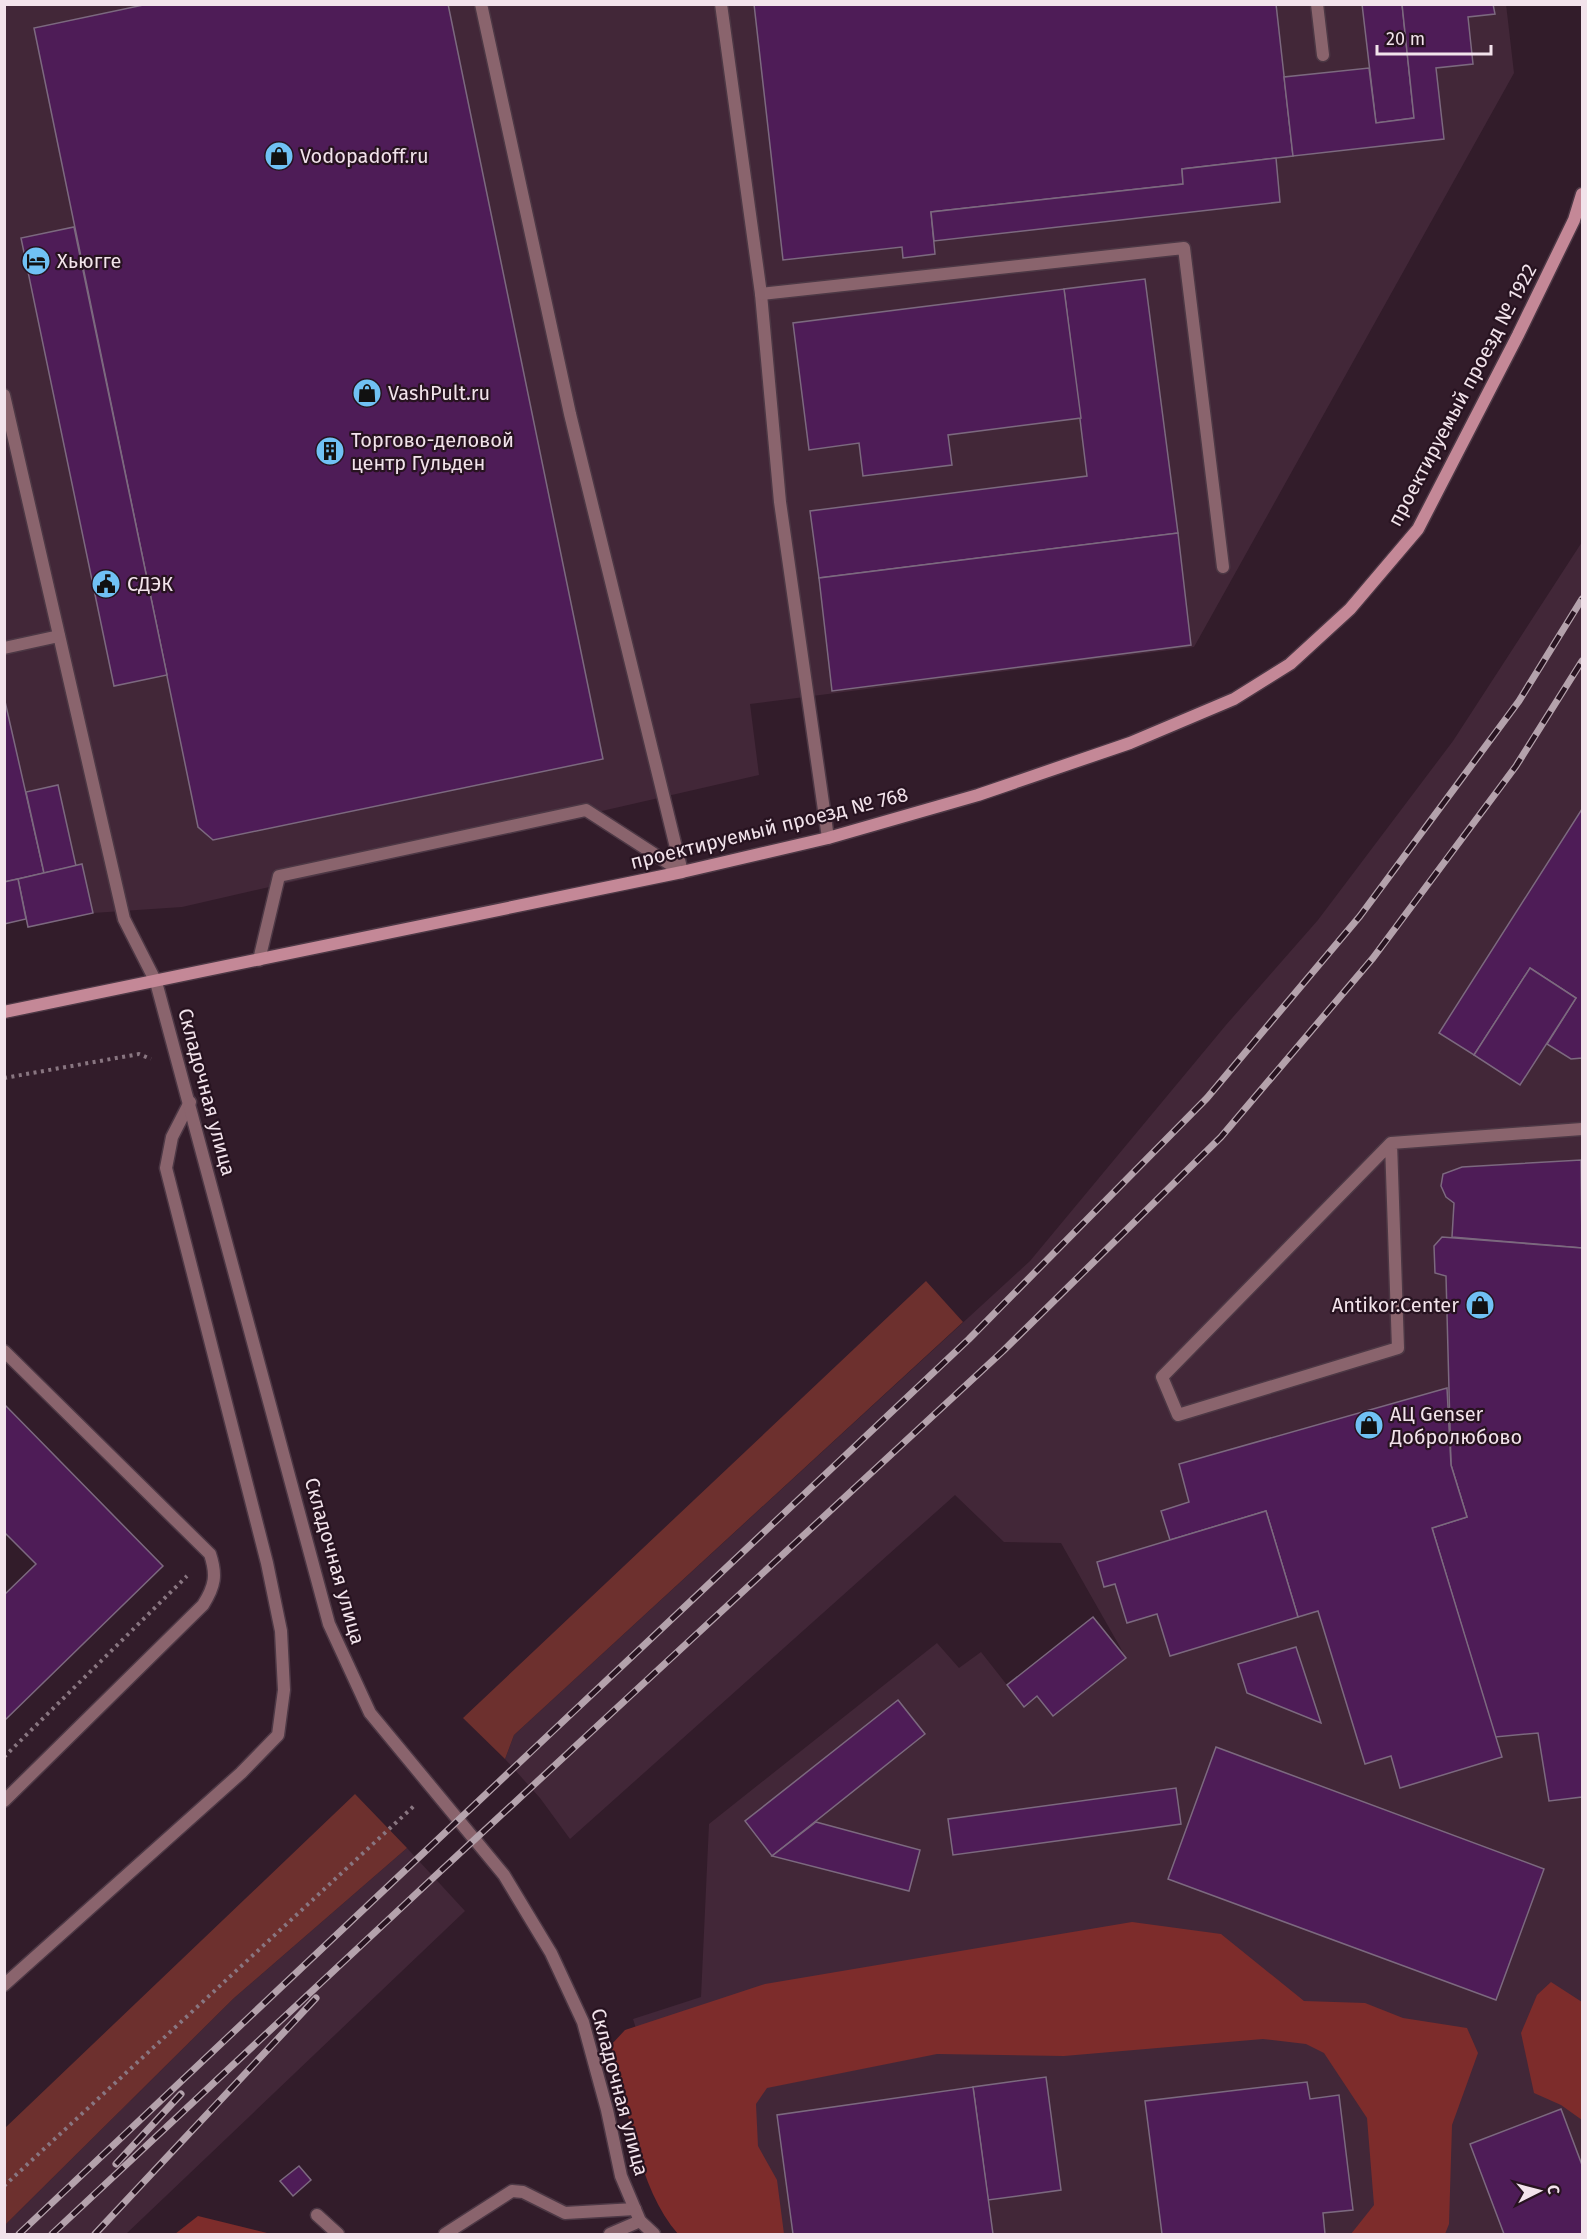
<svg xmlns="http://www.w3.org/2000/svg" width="1587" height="2239" font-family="'Fira Sans',sans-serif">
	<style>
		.built { fill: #422738 }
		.green { fill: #6d302e }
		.forest { fill: #7d2c2b }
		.building { fill: #4e1c57; stroke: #7c697f; stroke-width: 1.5 }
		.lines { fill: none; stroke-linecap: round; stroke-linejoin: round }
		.lane-casing { stroke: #4d3845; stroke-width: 15 }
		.street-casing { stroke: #4d3845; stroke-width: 15 }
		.secondary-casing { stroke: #4d3845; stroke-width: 15 }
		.path { stroke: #897681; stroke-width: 4; stroke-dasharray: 3 4.5; stroke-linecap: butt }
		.lane { stroke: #8a646d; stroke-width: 12 }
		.street { stroke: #8a646d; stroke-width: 12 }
		.secondary { stroke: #c48897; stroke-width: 12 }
		.rail-casing { stroke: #b4a2ac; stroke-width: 7 }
		.rail { stroke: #271320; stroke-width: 4.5; stroke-dasharray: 14; stroke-linecap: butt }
		.labels { text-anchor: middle; stroke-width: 4.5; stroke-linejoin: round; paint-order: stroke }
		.poi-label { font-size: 20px; fill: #f2e3eb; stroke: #271320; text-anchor: start }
		.street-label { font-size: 20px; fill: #f2e3eb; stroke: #271320 }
	</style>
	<rect width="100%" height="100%" fill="#321c2a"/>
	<g class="built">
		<path d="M1506,4l8,69 -320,574 -444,57 9,71 -577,132 -89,6 -65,14 -2,-8 -22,5v-919z"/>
		<path d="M1582,542v1692h-877l-4,-2 -68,-213 68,-22 8,-173 228,-181 22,25 22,-16 26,33 86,-68 31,37 -63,-111 -57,-1 -49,-47 -385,344 -30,-41 -35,-39 9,-24 516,-474 196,-236 92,-105 135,-179z"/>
		<path d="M407,1848l58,63 -339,323h-121v-9l229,-227z"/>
	</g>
	<g class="green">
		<path d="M926,1281l37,41 -449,413 -9,24 -42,-41z"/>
		<path d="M355,1794l52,54 -173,150 -229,227v-97z"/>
	</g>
	<g class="forest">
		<path d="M1132,1922l89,12 83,67 61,2 38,15 64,10 11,25 -26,72 -3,99 -4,10h-94l23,-29 -7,-87 -43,-65 -18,-9 -43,-5 -199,17 -127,-2 -170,34 -11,16 2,42 19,34 7,54h-106c-40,-45 -51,-131 -67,-189l14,-15 140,-46z"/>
		<path d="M1551,1982l31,20v118l-21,-15 -27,-12 -13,-60 16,-38z"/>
		<path d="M198,2216l69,17v1h-92z"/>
	</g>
	<g class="building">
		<path d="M148,4h300l155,755 -390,81 -15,-13 -164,-799z"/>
		<path d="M754,4h522l17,152 -111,13 1,15 -252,28 4,42 -32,4 -1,-11 -119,13z"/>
		<path d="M1362,4h40l12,114 -38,5z"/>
		<path d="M1402,4h91l2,10 -27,3 5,47 -37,4 8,71 -151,17 -9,-79 85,-9 7,55 38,-5z"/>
		<path d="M1276,158l4,44 -346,39 -3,-29 252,-28 -1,-15z"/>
		<path d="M74,227l93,448 -53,11 -93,-448z"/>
		<path d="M1145,279l33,254 -359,45 -9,-67 277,-35 -23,-187z"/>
		<path d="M1064,289l17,129 -133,17 4,30 -89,11 -4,-33 -50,7 -16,-127z"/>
		<path d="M1178,533l13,112 -359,46 -13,-113z"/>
		<path d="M4,697l40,176 -40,9z"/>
		<path d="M58,785l18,81 -32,7 -18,-81z"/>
		<path d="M1582,809v249l-11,1 -24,-15 29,-46 -46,-30 -56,87 -35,-22z"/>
		<path d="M82,864l11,49 -65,14 -10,-48z"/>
		<path d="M18,879l8,40 -22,5v-42z"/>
		<path d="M1530,968l46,30 -56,87 -46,-30z"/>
		<path d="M1581,1160l1,88 -130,-11 2,-34 -8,-6 -5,-11 2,-12 19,-7z"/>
		<path d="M1442,1237l140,11v549l-33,4 -11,-68 -43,4 -63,-209 35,-11 -16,-52 -5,-189 -11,-3 -1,-27z"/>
		<path d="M1447,1388l4,77 16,52 -35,11 70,229 -102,31 -9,-32 -26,8 -47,-153 -20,6 -32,-106 -96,29 -9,-29 28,-9 -10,-38z"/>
		<path d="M4,1404l159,162 -159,155v-126l32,-31 -32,-32z"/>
		<path d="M1266,1511l32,106 -128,39 -13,-42 -30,9 -12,-39 -11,3 -7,-25z"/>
		<path d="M1093,1617l33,41 -73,58 -16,-20 -13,11 -17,-22z"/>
		<path d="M1296,1647l25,76 -74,-30 -9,-29z"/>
		<path d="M898,1700l27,34 -153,122 -27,-35z"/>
		<path d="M1216,1747l328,122 -48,131 -328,-121z"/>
		<path d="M1176,1788l5,36 -228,31 -5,-36z"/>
		<path d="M816,1822l104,28 -11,41 -137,-35z"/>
		<path d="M1046,2077l15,113 -73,10 -15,-113z"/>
		<path d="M1307,2082l3,17 29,-4 14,115 -30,3 2,21h-163l-17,-133z"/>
		<path d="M973,2087l20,147h-200l-16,-119z"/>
		<path d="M1561,2109l21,56v69h-78l-34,-90z"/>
		<path d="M299,2166l12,14 -18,16 -13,-15z"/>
	</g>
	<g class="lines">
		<g class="lane-casing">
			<g id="lane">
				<path d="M481,4l89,410 112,458"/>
				<path d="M721,4l40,290 19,208 48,336"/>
				<path d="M1317,4l6,51"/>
				<path d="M761,294l423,-46 39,319"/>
				<path d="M4,395l120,524 32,63"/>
				<path d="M4,648l55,-12"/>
				<path d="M259,960l20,-84 307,-66 96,62"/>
				<path d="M1391,1143l7,205 -220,67 -16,-38 229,-234 191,-14"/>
				<path d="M4,1985l237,-212 37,-38 6,-45 -3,-59 -14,-68 -101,-395 6,-31 18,-35"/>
				<path d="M317,2215l21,19"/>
				<path d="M445,2234l67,-43 11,1 42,21 70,-4"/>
				<path d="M610,2234l30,-13"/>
			</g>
		</g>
		<g class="street-casing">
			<g id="street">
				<path d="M156,982l173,642 41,89 134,162 47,78 32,69 24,88 14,66 19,45 14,13"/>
				<path d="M4,1351l206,203c7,21 5,32 -7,51l-199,196"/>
			</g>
		</g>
		<g class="secondary-casing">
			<path id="secondary" d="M4,1012l678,-140 146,-34 150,-43 152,-52 104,-44 56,-35 60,-55 68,-80 100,-194 56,-115 8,-26"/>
		</g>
		<g class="path">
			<path d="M4,1078l135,-24 12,5"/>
			<path d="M4,1757l183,-181"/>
			<path d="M4,2186l411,-381"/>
		</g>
		<use href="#lane" class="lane"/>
		<use href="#street" class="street"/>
		<use href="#secondary" class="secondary"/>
		<g class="rail-casing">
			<g id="rail">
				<path d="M116,2164l65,-70"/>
				<path d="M19,2234l950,-895 238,-241 153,-182 159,-215 63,-102"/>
				<path d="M52,2234l381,-356 570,-527 218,-214 152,-179 143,-192 66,-105"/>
				<path d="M95,2234l221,-236"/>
			</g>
		</g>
		<use href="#rail" class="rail"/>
	</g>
	<defs>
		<g id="shop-disc" transform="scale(1.5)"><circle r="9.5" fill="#70c1f4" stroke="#271320"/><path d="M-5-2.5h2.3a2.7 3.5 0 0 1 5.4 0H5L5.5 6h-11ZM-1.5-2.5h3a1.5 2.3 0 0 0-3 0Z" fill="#111"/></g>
		<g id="hotel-disc" transform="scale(1.5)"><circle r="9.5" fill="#70c1f4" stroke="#271320"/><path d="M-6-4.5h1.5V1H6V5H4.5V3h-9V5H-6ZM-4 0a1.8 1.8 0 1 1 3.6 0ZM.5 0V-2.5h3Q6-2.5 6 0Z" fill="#111"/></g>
		<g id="building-disc" transform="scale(1.5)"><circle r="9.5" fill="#70c1f4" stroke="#271320"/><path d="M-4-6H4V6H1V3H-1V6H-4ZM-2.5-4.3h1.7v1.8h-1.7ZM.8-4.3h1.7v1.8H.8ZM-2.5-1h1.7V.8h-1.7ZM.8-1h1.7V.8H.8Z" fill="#111"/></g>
		<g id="civic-disc" transform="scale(1.5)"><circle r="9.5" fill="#70c1f4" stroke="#271320"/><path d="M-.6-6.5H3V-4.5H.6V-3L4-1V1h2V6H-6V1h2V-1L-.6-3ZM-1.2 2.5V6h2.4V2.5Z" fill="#111"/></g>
	</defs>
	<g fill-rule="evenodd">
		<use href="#shop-disc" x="279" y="156"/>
		<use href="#hotel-disc" x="36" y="261"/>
		<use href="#shop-disc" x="367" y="393"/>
		<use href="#building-disc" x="330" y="451"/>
		<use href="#civic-disc" x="106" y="584"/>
		<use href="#shop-disc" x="1480" y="1305"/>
		<use href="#shop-disc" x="1369" y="1425"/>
	</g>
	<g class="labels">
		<g class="poi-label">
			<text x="300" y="163">Vodopadoff.ru</text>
			<text x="57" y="268">Хьюгге</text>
			<text x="388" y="400">VashPult.ru</text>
			<text x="351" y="447">Торгово-деловой<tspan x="351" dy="23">центр Гульден</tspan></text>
			<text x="127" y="591">СДЭК</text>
			<text x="1459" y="1312" text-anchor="end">Antikor.Center</text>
			<text x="1390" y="1421">АЦ Genser<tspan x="1390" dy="23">Добролюбово</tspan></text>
		</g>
		<g class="street-label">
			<text transform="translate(1462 395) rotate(-62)" y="7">проектируемый проезд № 1922</text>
			<text transform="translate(769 828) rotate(-14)" y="7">проектируемый проезд № 768</text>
			<text transform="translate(207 1092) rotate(75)" y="7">Складочная улица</text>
			<text transform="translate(335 1561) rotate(74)" y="7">Складочная улица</text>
			<text transform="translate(620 2092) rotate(75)" y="7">Складочная улица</text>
		</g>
	</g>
	<rect width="1587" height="2239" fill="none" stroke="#f2e3eb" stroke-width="12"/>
	<g transform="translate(1539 2191) rotate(84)" stroke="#271320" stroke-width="4.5" paint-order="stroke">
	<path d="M0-4.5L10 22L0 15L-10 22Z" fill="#f2e3eb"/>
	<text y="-9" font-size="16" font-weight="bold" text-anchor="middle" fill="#f2e3eb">С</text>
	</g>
	<path d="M1377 45v9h114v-9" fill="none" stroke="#f2e3eb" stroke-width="3"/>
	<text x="1386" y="45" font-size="18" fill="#f2e3eb" stroke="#271320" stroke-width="4.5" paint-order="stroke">20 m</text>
</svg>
